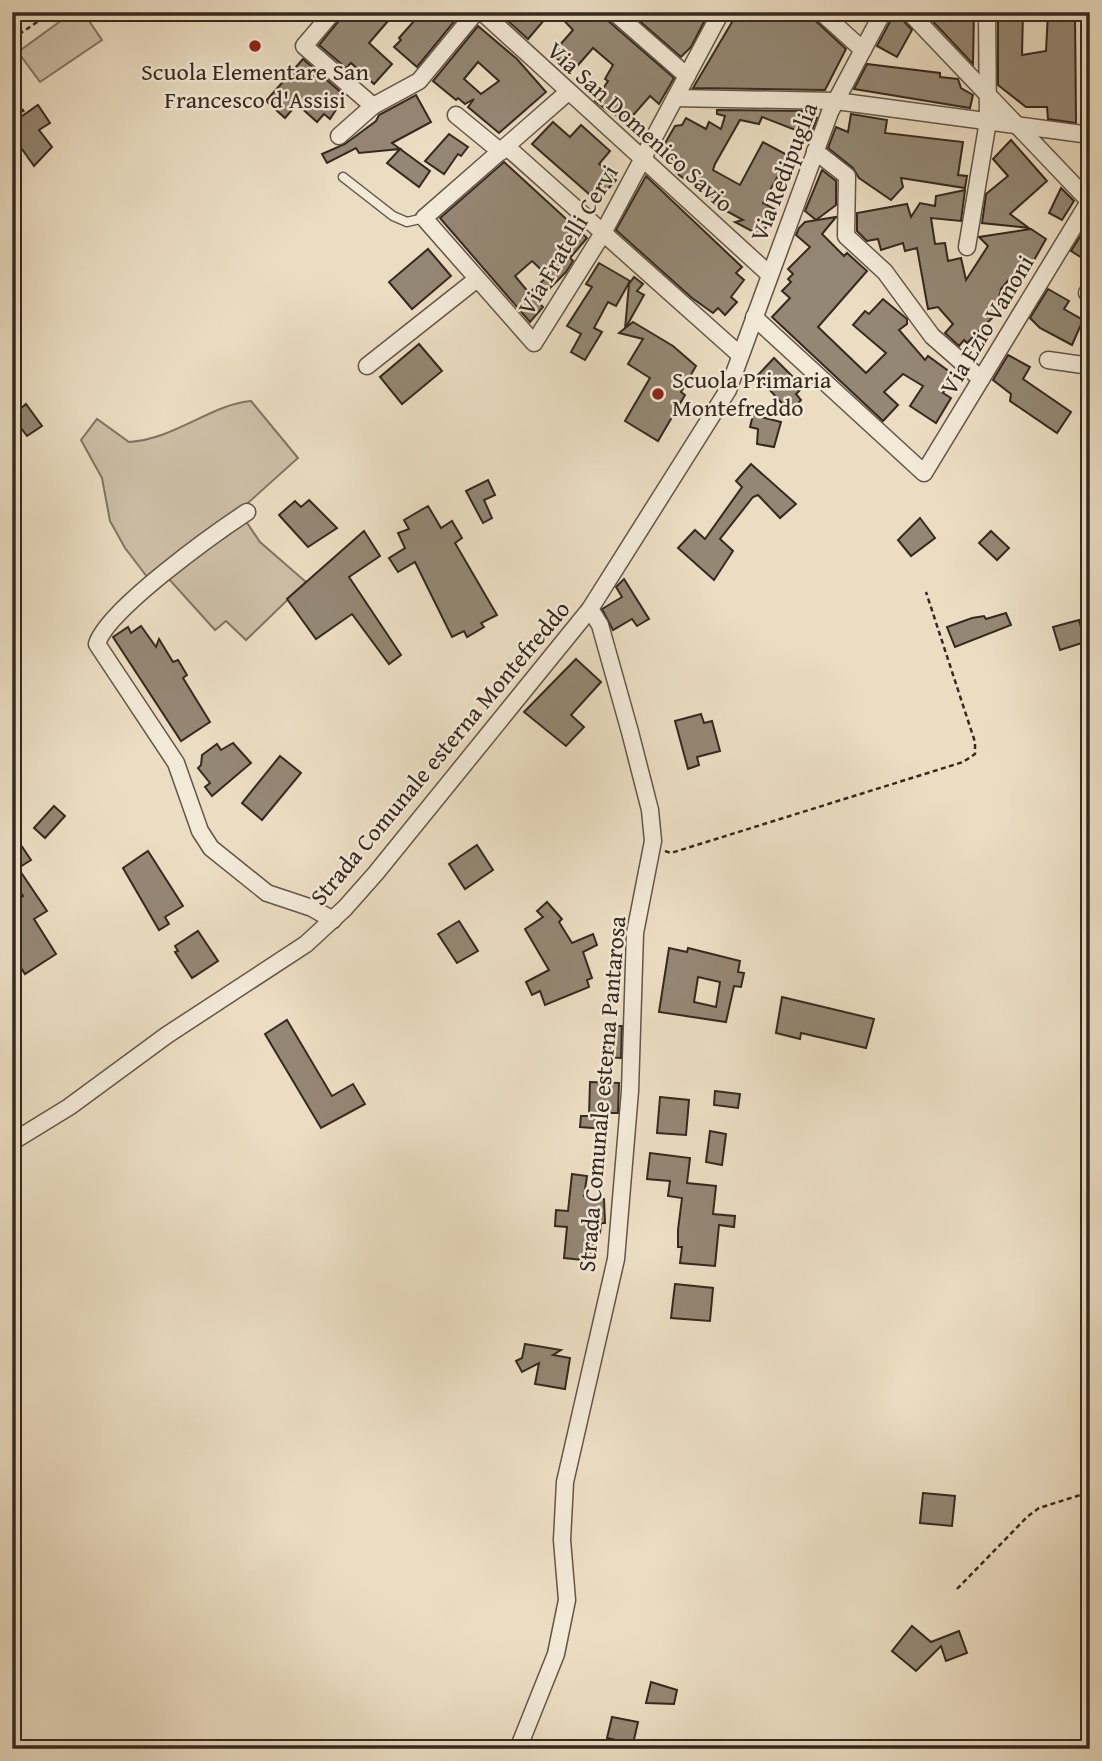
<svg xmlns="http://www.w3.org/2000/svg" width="1102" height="1761" font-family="'Gentium Book Plus',serif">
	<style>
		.green { fill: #ccbea6; stroke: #817462; stroke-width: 2 }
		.building { fill: #948774; stroke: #36291f; stroke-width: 2; fill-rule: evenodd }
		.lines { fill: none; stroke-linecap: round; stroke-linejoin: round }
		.service-casing { stroke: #635648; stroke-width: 11 }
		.minor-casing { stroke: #635648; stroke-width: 19 }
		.path { stroke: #36291f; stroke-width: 2.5; stroke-dasharray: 5 3.5; stroke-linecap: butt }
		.service { stroke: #f2e9d7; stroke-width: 8 }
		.minor { stroke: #f2e9d7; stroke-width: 16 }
		.poi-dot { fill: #8f2418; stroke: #f2e9d7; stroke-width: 2.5 }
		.labels { text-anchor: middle; stroke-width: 5; stroke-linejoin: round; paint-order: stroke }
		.poi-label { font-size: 24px; fill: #36291f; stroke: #f2e9d7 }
		.street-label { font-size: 24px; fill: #36291f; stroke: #f2e9d7 }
	</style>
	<rect width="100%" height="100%" fill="#ebddc2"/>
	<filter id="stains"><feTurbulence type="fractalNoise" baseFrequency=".00286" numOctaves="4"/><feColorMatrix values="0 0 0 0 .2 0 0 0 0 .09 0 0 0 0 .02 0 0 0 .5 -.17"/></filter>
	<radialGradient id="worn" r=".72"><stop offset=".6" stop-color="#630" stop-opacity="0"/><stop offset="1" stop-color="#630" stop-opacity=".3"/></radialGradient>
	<g class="green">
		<path d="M73,12h10l19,28 -62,42 -22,-30z"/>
		<path d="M251,401l47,57 -59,53 21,31 46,40 -60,58 -20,-19 -11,9 -46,-51 -18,3 -26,-34 -15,-27 -8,-43 -21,-38 16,-21 32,23c46,-3 83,-38 122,-41z"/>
	</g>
	<g class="building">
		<path d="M346,12h31l11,9 -19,22 23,21 -18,20 -23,-21 -5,5 -27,-23z"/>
		<path d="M422,12h40l-45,55 -23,-20 7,-7 -2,-2z"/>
		<path d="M498,12h53l-23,27z"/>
		<path d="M556,12h48l3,8 67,58 -15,26 -9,-8 -21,24 -9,-7 -3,3 -6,-6 -2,2 -14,-11 13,-20 -3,-2 8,-14 -20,-17 -21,24 -20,-18 21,-24z"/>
		<path d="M641,12h58l7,6 -15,29 -10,10 -45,-39z"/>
		<path d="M738,12h68l40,37 -21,41 -132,-2z"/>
		<path d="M924,12h50l-1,52z"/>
		<path d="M998,12h25l-1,43 24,-4 2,-39h27l1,111 -28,-4 -1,-12h-21l-28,-22z"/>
		<path d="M893,16h6l13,14 -15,27 -20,-11z"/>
		<path d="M478,26l39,33 29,33 -47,41 -31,-26 6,-8 -9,5 -7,-6 -2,2 -23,-19zM478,62l21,19 -18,13 -17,-15z"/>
		<path d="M303,59l42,37 -15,23 -6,-5 -7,8 -20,-18 -12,14 -19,-17z"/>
		<path d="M867,64l73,9v4l18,2 3,9 12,7 -3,13 -116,-19z"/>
		<path d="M416,95l15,27 -39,21 38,28 -11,16 -32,-24 13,-14 -41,4 -3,-5 -29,15 -5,-9 23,-10 31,-23 3,-6z"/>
		<path d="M38,105l12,18 -11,7 13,17 -18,19 -22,-31v-12z"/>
		<path d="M717,110l99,1 -3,6 4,1 -7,18 -6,-6 -1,3 -41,-16 -3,7 -19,-4 -25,44 -2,6 27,15 23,-43 26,14 -26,47 13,7 -15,26 -26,-14 8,-2 -31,-17 2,-4 -35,-24 -3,-5 4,-7 -20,-11 15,-26 7,-1 4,-7 20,11 3,-7 12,7 4,-13 -8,-2z"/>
		<path d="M851,114l36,6 -2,13 78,9 -5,33 9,1 -2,12 -64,-10 2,9 -12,13 -32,-22 -6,-10 -25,-20 8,-21 12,5z"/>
		<path d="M553,122l17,15 11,-12 29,26 -11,13 17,16 -19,21 -65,-57z"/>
		<path d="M449,134l19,13 -7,9 -3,-2 -14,20 -19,-13z"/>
		<path d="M1011,140l36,41 -37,33 19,14 -47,-5 4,-29 22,-18 -15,-17z"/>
		<path d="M504,162l83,76 -17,20 3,3 -7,11 -29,29 6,6 -13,15 -90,-104zM532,261l16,15 -19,17 -14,-17z"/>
		<path d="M822,170l14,11v24l-20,15 -11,-9z"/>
		<path d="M646,176l96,91 -6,6 8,7 -13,17 6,5 -12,13 -7,-7 -5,5 -21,-15 -76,-68z"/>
		<path d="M1061,188l13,13 -12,19 -13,-7z"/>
		<path d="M965,190l-4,31 -30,-3 4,26 10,-1 3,18 13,-3 5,22 22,-34 -9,-9 52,-8 15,10 -25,44 -10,-6 -10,12 -3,14 5,4 -36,36 -3,-3 -5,6 -14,-13 8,-9 -15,-17 -10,2 -11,-61 -12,3 -2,-8 -22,7 -3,-11 -11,2 -10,-10v-18l50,-9 4,13 9,-14 15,3 1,-10z"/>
		<path d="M836,217l-14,17 22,22 3,-3 20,18 -49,56 48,46 20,-20 -33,-28 12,-14 4,3 14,-15 24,20v5l-8,6 26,30 3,-4 26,19 -11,18 8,5 -15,25 -26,-17 13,-20 -20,-12 -19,18 14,13 -15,16 -111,-104 18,-19 -8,-7 9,-9 -3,-3 5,-5 -5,-5 22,-22 -14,-12 3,-7 6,-6z"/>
		<path d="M1090,221v42l-19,-12z"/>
		<path d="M428,249l23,27 -39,33 -23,-27z"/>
		<path d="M599,263l31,18 -14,25 -8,-4 -14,26 8,4 -17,28 -14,-8 10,-18 -14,-8 25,-39 -6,-3z"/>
		<path d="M634,277l9,7 -6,7 7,4 -19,34 4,-45z"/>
		<path d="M1048,289l21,12 -5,8 19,11 -11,25 -32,-17 -10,-10z"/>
		<path d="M633,322l40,24 23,20 -15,26 4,3 -27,46 -33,-20 25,-43 -22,-14 15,-25 -24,-6z"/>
		<path d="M419,344l23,27 -40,33 -22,-27z"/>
		<path d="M1008,355l22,12 -7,12 48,33 -14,21 -47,-32 1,-7 -18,-14z"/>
		<path d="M774,358l29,29 -7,7 5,6 -11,12 -33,-36z"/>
		<path d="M26,404l16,22 -15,10 -15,-20z"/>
		<path d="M753,415l28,7 -7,25 -17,-3 1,-15 -8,-2z"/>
		<path d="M751,464l45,40 -16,14 -22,-23 -5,2 -33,42 13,12 -19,29 -36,-32 17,-18 10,9 37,-52 -6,-6z"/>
		<path d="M488,480l7,15 -11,5 8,18 -9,5 -17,-32z"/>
		<path d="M309,500l28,28 -29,19 -29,-32 16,-14 6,6z"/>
		<path d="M428,506l13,22 11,-7 10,17 -7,5 42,72 -16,8 3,4 -17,10 -3,-6 -12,6 -37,-75 -17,10 -9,-14 16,-10 -7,-15 11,-4 -5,-9z"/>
		<path d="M920,518l15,20 -24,18 -13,-16z"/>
		<path d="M364,531l16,25 -31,21 52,78 -12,9 -37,-50 -36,25 -29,-40z"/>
		<path d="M991,531l18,17 -12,12 -18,-17z"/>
		<path d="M624,579l25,40 -12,7 -5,-7 -19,11 -11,-21 20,-12 -6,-10z"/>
		<path d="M1006,613l5,12 -56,22 -8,-20 25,-9 12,-2 2,3z"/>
		<path d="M1079,620l6,22 -25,8 -7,-23z"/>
		<path d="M141,626l15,21 3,-8 14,23 5,-2 9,15 -4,3 27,44 -29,19 -68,-104 15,-10 3,6z"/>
		<path d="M576,659l25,23 -30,33 13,12 -18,19 -42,-34z"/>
		<path d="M701,714l3,9 8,-2 8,30 -23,6 2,8 -11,4 -13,-48z"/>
		<path d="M233,743l18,20 -39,33 -7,-9 5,-4 -12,-15 3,-3 1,-10 15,-11 4,6z"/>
		<path d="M280,756l21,17 -39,47 -20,-17z"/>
		<path d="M54,806l11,10 -20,22 -11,-10z"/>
		<path d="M12,832l19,28 -11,7 -8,-12z"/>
		<path d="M477,845l16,25 -28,19 -16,-25z"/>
		<path d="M148,851l35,55 -18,11 4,7 -10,6 -36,-62z"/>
		<path d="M12,859l35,52 -13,8 22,35 -31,20 -13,-20v-51l11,-7 -11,-16z"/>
		<path d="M547,902l15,17 -3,3 13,21 21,-9 4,11 -14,7 9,26 -5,2 2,7 -44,18 -5,-14 -8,4 -6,-13 23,-12 -24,-41 18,-12 -6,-6z"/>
		<path d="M459,921l19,30 -21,12 -19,-29z"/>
		<path d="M198,931l20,30 -26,17 -17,-26 3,-1 -3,-5z"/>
		<path d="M669,948l18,4 1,-4 52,13 -2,11 6,1 -3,14 -7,-1 -8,36 -67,-10zM698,977l22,5 -4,25 -22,-5z"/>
		<path d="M782,997l92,22 -8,29 -65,-15 -1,6 -24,-6z"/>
		<path d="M287,1020l45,76 21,-12 12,20 -44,24 -56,-94z"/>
		<path d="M606,1026h16l-1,32 -16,-1z"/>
		<path d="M590,1082l29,1 -1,30h-12l-1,16 -25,-2 1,-11h8z"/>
		<path d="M715,1091l25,3 -2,14 -24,-3z"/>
		<path d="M660,1097l29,3 -3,35 -29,-2z"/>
		<path d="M710,1131l16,3 -4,31 -16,-3z"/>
		<path d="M650,1153l40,5 -3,25 29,3 -3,28 22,2 -1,11 -15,-2 -4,41 -35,-3 2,-16h-4v-17l4,-32 -14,-2 2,-15 -23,-2z"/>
		<path d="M572,1174l15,2 -3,20 20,3 1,24h-4l-1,10 -4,-1 -3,29 -29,-3 3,-31 -12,-1 1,-16 12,1z"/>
		<path d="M675,1284l38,4 -3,33 -39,-3z"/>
		<path d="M525,1344l36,6 -8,5 17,3 -5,31 -30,-5 4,-21 -17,9 -6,-11 6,-3z"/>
		<path d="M923,1493l32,3 -3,30 -32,-3z"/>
		<path d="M912,1626l19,16 28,-11 8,22 -21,8 -5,-15 -25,25 -24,-20z"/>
		<path d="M651,1682l26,8 -3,14 -28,-1z"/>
		<path d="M612,1717l26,5 -5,22 -26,-6z"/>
	</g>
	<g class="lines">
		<g class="service-casing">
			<path id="service" d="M343,177l50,39 14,6 17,-4"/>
		</g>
		<g class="minor-casing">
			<g id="minor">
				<path d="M333,12l-29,34 69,60"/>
				<path d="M482,12l287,262"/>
				<path d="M614,12l73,64"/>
				<path d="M821,12l42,38"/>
				<path d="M909,12l181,190"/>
				<path d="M568,92l-144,126 110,125 69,-110 118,-221"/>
				<path d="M675,98l161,3 254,34"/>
				<path d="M456,115l45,37"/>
				<path d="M339,136l34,-30 46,-25 57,-69"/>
				<path d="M507,147l233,208"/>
				<path d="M815,151l32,25 -1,60 39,36 47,64 49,43"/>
				<path d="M967,247l21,-126 -1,-109"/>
				<path d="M1087,293h3"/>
				<path d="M754,317l170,156 166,-273"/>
				<path d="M1048,360l42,6"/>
				<path d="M367,366l110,-87"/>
				<path d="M247,512c-32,21 -140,98 -150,132l79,119 24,68 11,17 56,45 45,15 21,12"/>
				<path d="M12,1142l57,-35 98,-72 139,-91 39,-36 31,-35 214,-264 138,-219 102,-278 53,-100"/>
				<path d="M518,1749l38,-95 11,-54 -5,-60 3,-58 51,-223 14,-168 5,-158 18,-92 -3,-31 -20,-78 -30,-107 -10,-16"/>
			</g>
		</g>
		<g class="path">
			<path d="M12,39l40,-27"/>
			<path d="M12,95l12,17"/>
			<path d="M665,851l6,2 292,-91 12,-8v-12l-49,-150"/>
			<path d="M957,1589l71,-73 11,-8 51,-16"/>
		</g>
		<use href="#service" class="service"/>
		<use href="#minor" class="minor"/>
	</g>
	<g class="poi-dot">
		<circle cx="255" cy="46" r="7"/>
		<circle cx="658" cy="394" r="7"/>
	</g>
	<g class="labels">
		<g class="poi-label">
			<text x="255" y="80">Scuola Elementare San<tspan x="255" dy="28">Francesco d'Assisi</tspan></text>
			<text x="672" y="388" text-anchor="start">Scuola Primaria<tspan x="672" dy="28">Montefreddo</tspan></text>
		</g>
		<g class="street-label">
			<text transform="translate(640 127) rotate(42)" y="8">Via San Domenico Savio</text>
			<text transform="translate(784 172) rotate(-69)" y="8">Via Redipuglia</text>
			<text transform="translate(568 240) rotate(-59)" y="8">Via Fratelli Cervi</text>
			<text transform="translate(987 325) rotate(-59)" y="8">Via Ezio Vanoni</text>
			<text transform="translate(440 753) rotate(-50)" y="8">Strada Comunale esterna Montefreddo</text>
			<text transform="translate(602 1094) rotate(-85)" y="8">Strada Comunale esterna Pantarosa</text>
		</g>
	</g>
	<rect width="1102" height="1761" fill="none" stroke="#ebddc2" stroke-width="42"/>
	<rect x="14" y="14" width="1074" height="1733" fill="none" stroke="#36291f" stroke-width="3.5"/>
	<rect x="21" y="21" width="1060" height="1719" fill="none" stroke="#36291f" stroke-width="2"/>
	<rect width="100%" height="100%" filter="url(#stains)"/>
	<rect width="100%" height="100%" fill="url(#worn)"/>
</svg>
